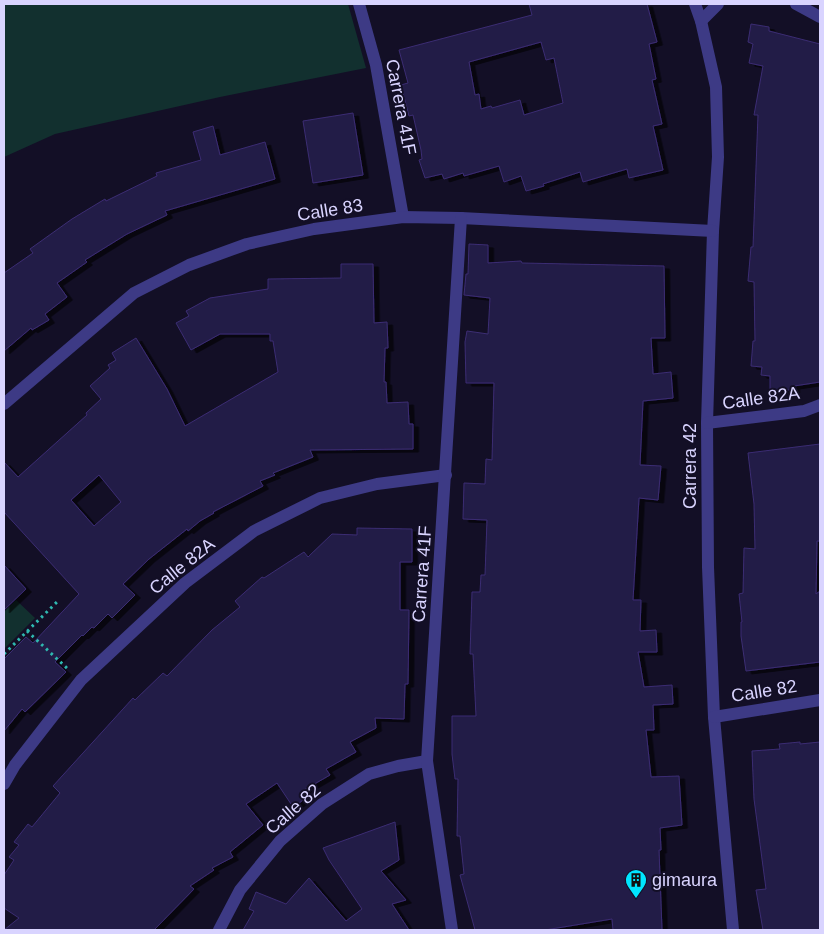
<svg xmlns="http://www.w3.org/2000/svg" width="824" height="934" font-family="Arial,sans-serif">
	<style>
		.green { fill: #12302f }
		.building { fill: #241b47; stroke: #3b2d73; fill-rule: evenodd; filter: url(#shadow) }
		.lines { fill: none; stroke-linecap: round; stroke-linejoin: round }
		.path { stroke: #2fb8b0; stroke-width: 3; stroke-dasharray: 2.5 4; stroke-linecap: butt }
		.minor { stroke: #3d3a85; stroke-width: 12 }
		.labels { text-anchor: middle; stroke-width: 4; stroke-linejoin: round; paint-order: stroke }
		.street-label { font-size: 18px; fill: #d9d4ff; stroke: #130f26 }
		.poi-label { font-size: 18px; fill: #d9d4ff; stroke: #130f26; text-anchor: start }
	</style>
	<defs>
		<filter id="shadow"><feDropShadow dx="5.5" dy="3" stdDeviation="0" flood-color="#0009"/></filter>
	</defs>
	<rect width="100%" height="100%" fill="#130f26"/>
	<g class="green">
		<path d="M4,4h344l18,64 -146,29 -165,37 -51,23z"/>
		<path d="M16,600l19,18 -31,31v-37z"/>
	</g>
	<g class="building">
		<path d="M529,4h118l10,38 -8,2 7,35 -4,1 10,44 -9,2 10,44 -34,8 -2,-9 -44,13 -3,-10 -37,12 1,2 -18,5 -5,-15 -17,6 -5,-16 -35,10 -1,-3 -19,6 -2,-5 -17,4 -6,-18 3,-1 -1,-9 -8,-35 -4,1 -8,-31 7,-2 -9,-33 133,-35zM541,42l5,18 8,-2 9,45 -39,12 -4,-15 -28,8 -1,-2 -10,3 -2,-15 -4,1 -6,-33z"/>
		<path d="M751,24l18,3v4l51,13v338l-26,4v4h-24v-14l-9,-1 1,-8 -11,-1 2,-25h2l-1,-59 -6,-1 3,-34h2l5,-132h-4l9,-49 -14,-3 4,-19 -5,-2z"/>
		<path d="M353,113l10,62 -50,8 -10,-62z"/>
		<path d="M213,126l7,29 45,-13 10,37 -110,32 2,4 -40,19 -42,26 2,2 -30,21 10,14 -22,17 4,6 -17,10 -1,-2 -27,23v-78l29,-20 -3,-4 42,-30 33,-20 1,2 51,-25 -1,-3 45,-13 -8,-28z"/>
		<path d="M469,244l19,1v18l33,-2 1,2 142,3 1,72h-14l2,36 18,-2 2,26 -30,3 -3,64 21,1 -3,34 -19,-2 -6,102h8l-1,31 16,-1 1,22h-19l6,35 28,-2 1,19 -20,1 1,25h-8l5,47 28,-1 3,49 -22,3 1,22h-2l3,80h-49l-1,-11 -67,11h-70l-15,-55 4,-1 -4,-38h-3l1,-57h-3l-3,-25v-38h24l-3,-62h-3l2,-62h8l1,-17h4l2,-55 -24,-1 1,-36 21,1 1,-25 6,1 2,-77h-28l-1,-41 2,-11 21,3 2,-36 -26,-3 2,-21h2z"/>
		<path d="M341,264h32l1,59 13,-1 1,26h-3l-1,34h2l1,21 21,-1 1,22h4v25l-103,1 3,7 -40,16 2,2 -15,6 3,5 -50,26 1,1 -14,8 -12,10 -1,-2 -38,30 -26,25 12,11 -23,23 -4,-4 -14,14 -2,-1 -9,9 -1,-1 -27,27 11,10 -41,40 -3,-3 -18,22v-72l22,-22 7,6 46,-49 -75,-82v-50l14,15 69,-62 -1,-2 15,-14 -11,-13 20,-18 -2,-3 8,-5 -4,-7 24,-15 31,51 18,37 93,-54 -5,-31h-3v-7h-50l-29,16 -15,-27 13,-7 -3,-5 24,-13 58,-9v-10l73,-1zM99,475l22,27 -27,24 -23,-26z"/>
		<path d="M820,444v97h-3l-1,53 4,-3v71l-74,9 -5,-35v-14h1l-3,-28 4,-1 1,-45 11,1 -1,-45 -6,-51z"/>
		<path d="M357,528l55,1v33h-12v48h9l-1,74h-3l-1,35 -29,-1 1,10 -26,14 6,10 -30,17 4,6 -26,15 4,6 -10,8h-7l-14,-21 -31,21 17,21 -33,27 3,5 -21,11 2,2 -24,16 4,3 -40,41h-150l15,-12 -15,-10v-33l10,-15 -5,-3 10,-12 -5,-3 14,-18 4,3 28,-34 -7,-7 80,-88 2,2 28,-27 4,3 45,-46 28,-23 -5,-6 27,-24 2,1 40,-26 4,5 24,-23 25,1z"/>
		<path d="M4,565l22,24 -22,21z"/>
		<path d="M800,742v2l20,-2v188h-57l-7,-40 10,-1 -12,-90 -2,-48 28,-2 -1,-5z"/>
		<path d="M395,822l4,38 -18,11 25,29 -14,4 17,26h-166l11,-19 -5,-2 7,-17 30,12 23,-26 37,43 16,-12 -33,-49 -6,-12z"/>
	</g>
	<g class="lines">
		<g class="path">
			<path d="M27,631l42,39"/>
			<path d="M4,654l53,-52"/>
		</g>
		<g class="minor">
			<path d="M359,4l17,61 27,152"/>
			<path d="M695,4l6,17 15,66 2,70 -5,74 -6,192 1,144 6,150 19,213"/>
			<path d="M796,4l24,13"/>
			<path d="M701,21l17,-17"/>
			<path d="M4,404l130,-111 55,-28 58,-21 67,-15 89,-12 58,1 252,13"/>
			<path d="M707,423l97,-12 16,-6"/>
			<path d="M714,717l106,-17"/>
			<path d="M4,784l11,-19 66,-85 104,-97 69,-52 66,-33 57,-14 69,-9"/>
			<path d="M219,930l21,-40 40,-49 42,-37 47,-30 29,-8 29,-5"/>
			<path d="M452,930l-25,-169 34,-543"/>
		</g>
	</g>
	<defs>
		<g id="building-pin" transform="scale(1.125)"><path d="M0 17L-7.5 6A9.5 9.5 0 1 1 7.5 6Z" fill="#00e5ff" stroke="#130f26"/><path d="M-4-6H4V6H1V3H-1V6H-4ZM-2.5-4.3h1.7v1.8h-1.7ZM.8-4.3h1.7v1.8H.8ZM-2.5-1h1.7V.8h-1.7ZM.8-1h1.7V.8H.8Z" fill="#111"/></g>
	</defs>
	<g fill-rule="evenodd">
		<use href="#building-pin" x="636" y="880"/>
	</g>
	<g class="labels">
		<g class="street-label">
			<text transform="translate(401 107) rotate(79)" y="6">Carrera 41F</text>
			<text transform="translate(330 210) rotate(-9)" y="6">Calle 83</text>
			<text transform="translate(761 398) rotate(-8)" y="6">Calle 82A</text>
			<text transform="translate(690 466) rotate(-90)" y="6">Carrera 42</text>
			<text transform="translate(182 566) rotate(-39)" y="6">Calle 82A</text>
			<text transform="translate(422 574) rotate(-86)" y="6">Carrera 41F</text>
			<text transform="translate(764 691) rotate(-9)" y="6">Calle 82</text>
			<text transform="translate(293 809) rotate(-41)" y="6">Calle 82</text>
		</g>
		<g class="poi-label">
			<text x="652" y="886">gimaura</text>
		</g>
	</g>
	<rect width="824" height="934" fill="none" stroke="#d9d4ff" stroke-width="10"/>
</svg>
